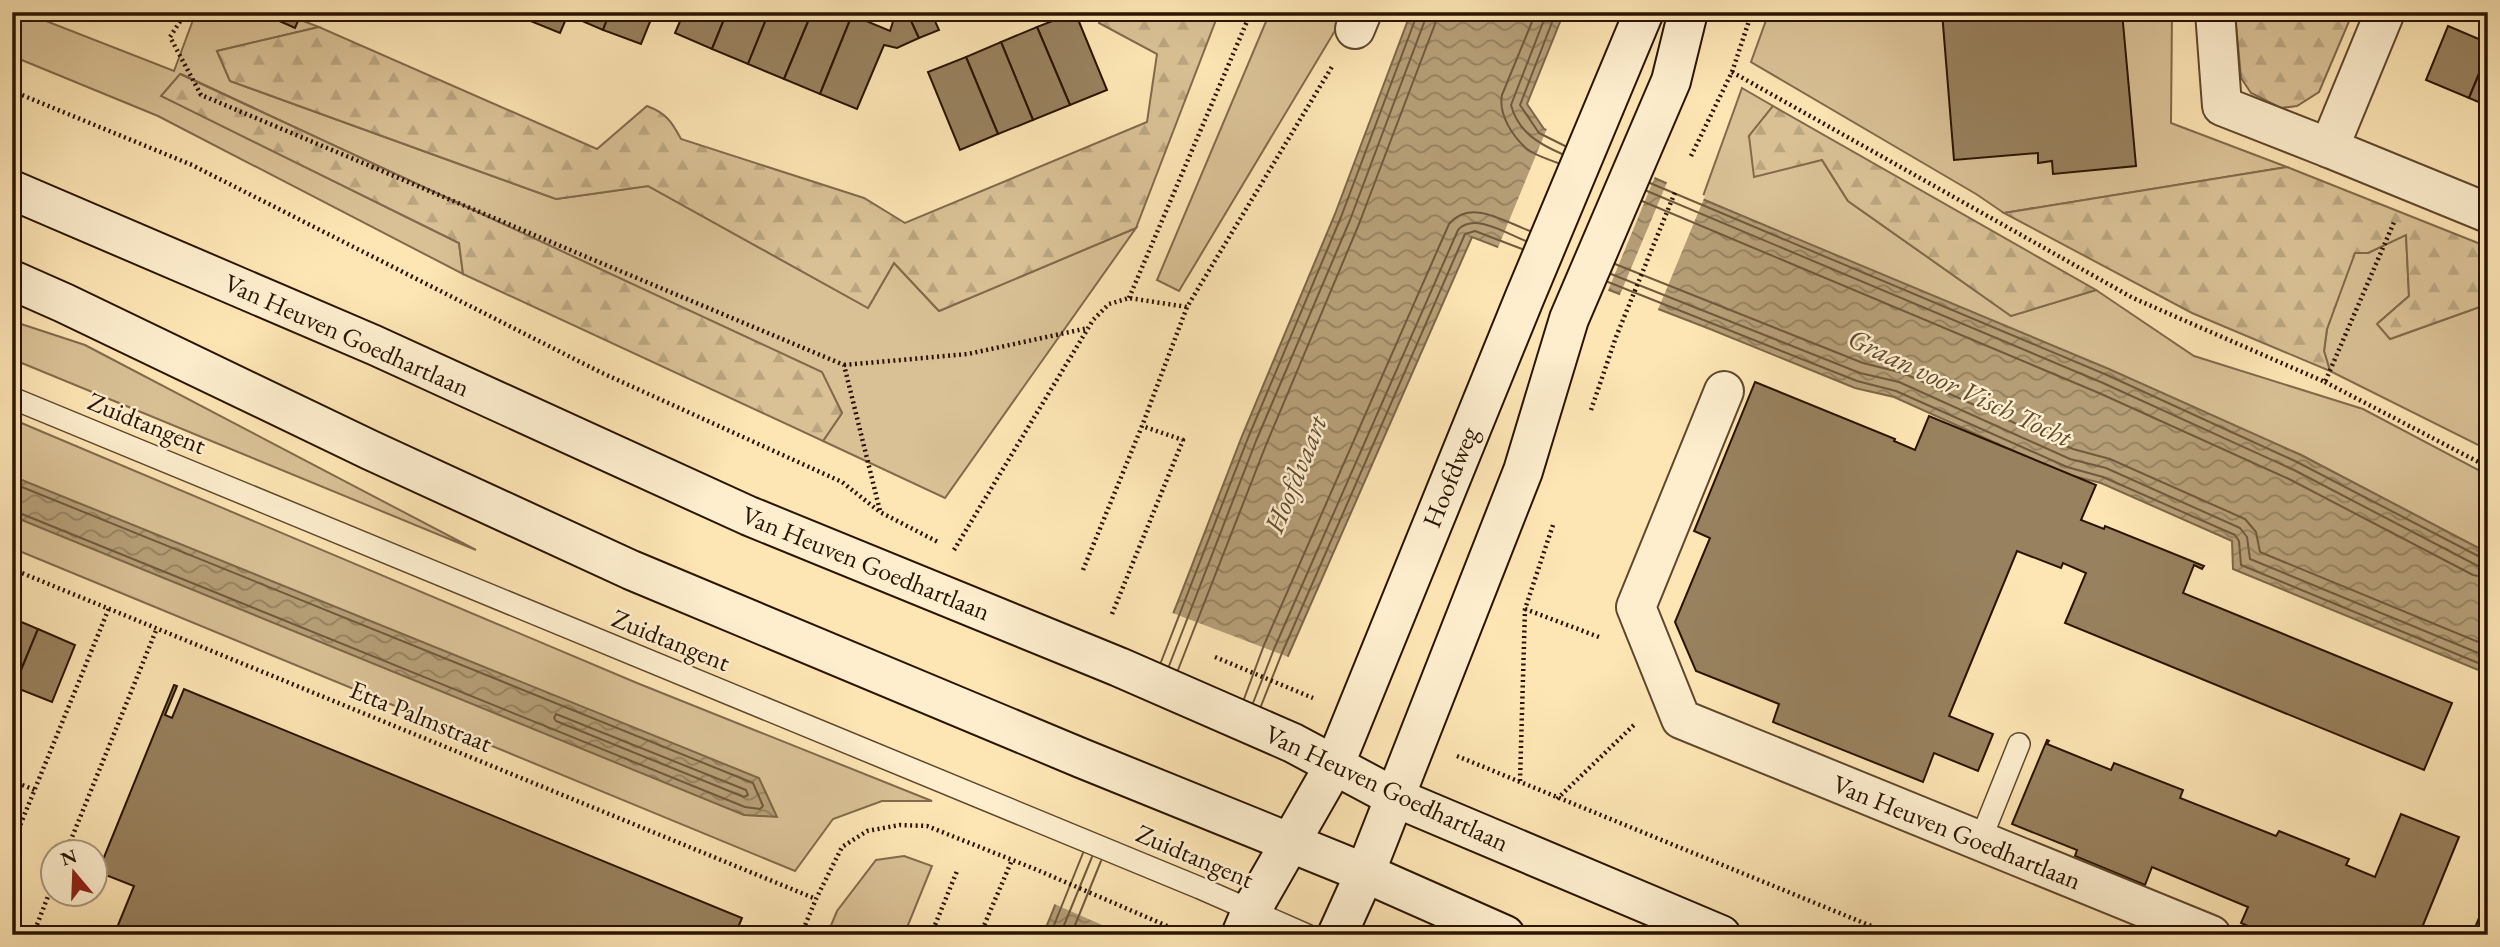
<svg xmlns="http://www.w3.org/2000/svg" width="2500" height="947" font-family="'EB Garamond',serif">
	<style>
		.grass { fill: #d9c195; stroke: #826a4a; stroke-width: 2 }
		.forest { fill: url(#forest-firs); stroke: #826a4a; stroke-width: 2 }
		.water { fill: url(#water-waves); stroke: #7d6747; stroke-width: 2 }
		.pier { fill: #fde5b4 }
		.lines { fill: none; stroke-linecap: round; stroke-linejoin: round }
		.shore { stroke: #70593c; stroke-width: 2 }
		.building { fill: #98815e; stroke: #2a1400; stroke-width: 2 }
		.lane-casing { stroke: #5f482d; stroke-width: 24 }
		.street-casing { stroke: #5f482d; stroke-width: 42 }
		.secondary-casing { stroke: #2a1400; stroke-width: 42 }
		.path { stroke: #2a1400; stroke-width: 4.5; stroke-dasharray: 2 3.5; stroke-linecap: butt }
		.lane { stroke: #feeece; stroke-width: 21 }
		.street { stroke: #feeece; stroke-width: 38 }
		.secondary { stroke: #feeece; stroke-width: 38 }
		.labels { text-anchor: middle; stroke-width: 5; stroke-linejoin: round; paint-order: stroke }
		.street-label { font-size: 26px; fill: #2a1400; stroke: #feeece }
		.water-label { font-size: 28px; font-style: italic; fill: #624b30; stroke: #feeece }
	</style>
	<defs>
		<pattern id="forest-firs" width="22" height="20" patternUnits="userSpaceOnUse" patternTransform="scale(1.75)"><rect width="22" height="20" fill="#d9c195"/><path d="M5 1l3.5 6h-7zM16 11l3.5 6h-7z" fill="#baa57f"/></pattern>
		<pattern id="water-waves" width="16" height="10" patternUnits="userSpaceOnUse" patternTransform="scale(1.75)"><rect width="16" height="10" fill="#b59e77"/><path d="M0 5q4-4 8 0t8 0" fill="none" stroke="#93805f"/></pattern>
	</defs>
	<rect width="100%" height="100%" fill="#fde5b4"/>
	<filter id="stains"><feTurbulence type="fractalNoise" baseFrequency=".00286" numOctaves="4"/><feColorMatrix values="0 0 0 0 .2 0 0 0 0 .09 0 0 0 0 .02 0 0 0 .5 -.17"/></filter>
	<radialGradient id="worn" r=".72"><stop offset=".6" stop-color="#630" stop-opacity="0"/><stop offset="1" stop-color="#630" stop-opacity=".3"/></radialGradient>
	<g class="grass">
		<path d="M12,12h11l151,59 22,-59h84l39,15 -102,24 13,30 326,118 92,-13 220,122 26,-45 45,48 197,-83 -191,270 -122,-57 19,-28 -21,-41 -640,-298 -19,22 297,147 4,31 -305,-158 -146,-60z"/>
		<path d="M1270,12h73l-7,17 -157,262 -22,-11z"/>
		<path d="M1769,12h403l-1,111 116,44 -283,46 -28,-19 -225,-132z"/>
		<path d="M1742,88l31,18 -24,30 73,24 26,41 163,115 85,-26 98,66 169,53 125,66v78l-187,-98 -599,-256z"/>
		<path d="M2406,234l3,62 -31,27 12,16 98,-35v146l-158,-79 -6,-20 3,-22 27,-76h14z"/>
		<path d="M12,321l73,24 391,205 -464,-191z"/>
		<path d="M12,419l625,264 295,118h-50l-49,18 -38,52 -783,-323z"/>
		<path d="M904,856l28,10 -28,69h-77l10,-24 39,-51z"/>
	</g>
	<g class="forest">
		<path d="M1104,12h115l-83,216 -197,83 -45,-48 -26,45 -220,-122 -92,13 -326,-118 -13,-30 102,-24 278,122 50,-43c19,7 25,16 34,33l183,59 41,25 242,-101 10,-68 -58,-31z"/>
		<path d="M2235,12h118l-34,80 -22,14 -16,2 -30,-15 -10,-15z"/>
		<path d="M180,74l642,298 20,41 -19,28 -360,-167 -4,-31 -298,-147z"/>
		<path d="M1773,106l323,184 -85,26 -163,-115 -26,-41 -68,17 -5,-41z"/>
		<path d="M2287,167l201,80v57l-98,35 -13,-15 32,-28 -3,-61 -38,18h-13l-28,76 -3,22 6,20 -138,-58 -188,-100z"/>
	</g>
	<g class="water">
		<path d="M1411,12h153l-37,92 17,25 158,70 407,170 192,86 187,98v121l-255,-105 -1,-28 -131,-58 -36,-9 -171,-77 -39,-9 -145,-59 -238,-92 -184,419 -107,279h-138l136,-336 63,-163 93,-222z"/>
		<path d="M12,476l747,302 18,39 -33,-2 -732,-299z"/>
	</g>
	<g class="pier">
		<path d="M1548,126l108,48 -49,119 -110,-43z"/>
		<path d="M1668,180l37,16 -48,116 -38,-15z"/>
		<path d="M1170,612l121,46 -106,277h-60l-73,-32z"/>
	</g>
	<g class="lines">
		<g class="shore">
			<path d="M1536,12l-34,83c-4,19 11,42 25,54 9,7 21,10 31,14"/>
			<path d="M1547,12l-36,93c7,27 28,39 51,49"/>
			<path d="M1556,12l-36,93 19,28 26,13"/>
			<path d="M1650,183l457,192 190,87 185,96 6,1"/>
			<path d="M1647,191l456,192 191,87 184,96 10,2"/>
			<path d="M1642,201l457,192 190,86 184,96 15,3"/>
			<path d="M1615,264l248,99 40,10 170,76 37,10 135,60 11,13 4,20 228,94"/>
			<path d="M1611,274l249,99 39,9 171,77 36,9 134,60 7,9 3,22 238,98"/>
			<path d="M1608,282l249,99 39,10 171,76 36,10 132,58 4,6 2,24 247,102"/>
			<path d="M12,483l741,300 10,23 -3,3 -15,-2 -733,-297"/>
			<path d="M1161,662l87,-224 93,-221 77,-205"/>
			<path d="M1169,666l87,-225 94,-221 75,-200 1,-8"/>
			<path d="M1178,670l88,-225 93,-221 76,-200 2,-12"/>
			<path d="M1244,699l20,-54 185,-421c21,-26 56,-2 81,7"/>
			<path d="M1253,703l21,-54 184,-419c16,-18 49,4 68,11"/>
			<path d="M1261,706l21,-53 183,-419 10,-3 47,18"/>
			<path d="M556,714l190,76 2,5 -4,2 -188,-76 -2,-3z"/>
			<path d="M1050,935l33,-82"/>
			<path d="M1060,935l32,-78"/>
			<path d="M1071,935l30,-74"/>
		</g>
	</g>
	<g class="building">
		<path d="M259,12h43l-7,16z"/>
		<path d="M525,12h44l-9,21 -37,-15z"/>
		<path d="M569,12h41l-7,18 -35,-15z"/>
		<path d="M610,12h44l-13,32 -38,-14z"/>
		<path d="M684,12h43l-15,37 -37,-16z"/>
		<path d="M727,12h42l-21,52 -36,-15z"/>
		<path d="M769,12h43l-28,67 -36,-15z"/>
		<path d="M812,12h32l8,3 -32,79 -36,-15z"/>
		<path d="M896,12h11l12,26 -22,10 -13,-3 -27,64 -37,-15 32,-79 38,16z"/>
		<path d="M907,12h24l8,18 -20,8z"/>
		<path d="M1075,12l32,78 -37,15 -33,-78z"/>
		<path d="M1942,12h180l14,154 -83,8 -1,-13 -14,2v-10l-84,7z"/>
		<path d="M2448,26l40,17v9l-19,46 -43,-18z"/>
		<path d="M1037,27l33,78 -37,15 -32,-78z"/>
		<path d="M1001,42l32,78 -35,14 -32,-77z"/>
		<path d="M2488,52v54l-19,-8z"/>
		<path d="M966,57l32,77 -38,16 -32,-78z"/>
		<path d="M1755,382l140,57 -1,2 21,9 14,-34 167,69 -15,35 23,9 1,-3 99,40 -2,3 -8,-4 -11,28 269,110 -28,67 -359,-147 21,-50 -23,-10 -2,5 -44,-17 -68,165 44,18 -15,37 -44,-18 -11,29 -150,-60 6,-18 -83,-33 -21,-49 35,-84 -16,-7 1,-2z"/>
		<path d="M12,618l26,11 -24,58 -2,-1z"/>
		<path d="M38,629l37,16 -23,57 -38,-15z"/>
		<path d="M174,685l3,1 -12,29 7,3 12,-29 558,229 -7,17h-621l20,-49 -36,-14z"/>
		<path d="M2047,740l2,1 -2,3 64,26 3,-7 69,27 -3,8 96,38 3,-5 70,28 -3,6 29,12 26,-63 58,23 -40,98h-151l-27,-12 7,-16 -96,-40 -7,18 -70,-29 2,-6 -65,-26z"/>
		<path d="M2488,896v39h-16z"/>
	</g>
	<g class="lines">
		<g class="lane-casing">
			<g id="lane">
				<path d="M12,398l1188,490 107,47"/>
				<path d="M1980,841l39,-97"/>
			</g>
		</g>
		<g class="street-casing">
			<g id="street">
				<path d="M2215,12l7,94 107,42"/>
				<path d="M2385,12l-56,136 159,65"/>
				<path d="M1355,29l7,-17"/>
				<path d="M1724,391l-88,216 45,112 530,216"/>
			</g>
		</g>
		<g class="secondary-casing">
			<g id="secondary">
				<path d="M12,190l362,155 375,171 370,151 174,76 101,54 327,138"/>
				<path d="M12,280l52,23 306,147 261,120 450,188 284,115 140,62"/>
				<path d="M1241,935l10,-24 83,-145 190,-467 120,-287"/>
				<path d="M1337,935l28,-62 158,-402 46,-152 102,-238 17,-69"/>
			</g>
		</g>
		<g class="path">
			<path d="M186,12l-16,25 31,58 643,270 36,146"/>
			<path d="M1732,72l401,226 192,84 70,-162"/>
			<path d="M12,91l180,74 408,207 242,110 38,30 58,30"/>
			<path d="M1691,156l41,-84 20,-60"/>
			<path d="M1129,298l122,-286"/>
			<path d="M844,365l124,-11 120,-26"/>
			<path d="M2325,382l163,85"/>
			<path d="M1591,410l25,-73 60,-147"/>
			<path d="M954,550l139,-230 16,-16 20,-6 58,9"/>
			<path d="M12,569l804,330"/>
			<path d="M1083,570l59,-144 45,-119 146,-242"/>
			<path d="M1525,609l74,28"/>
			<path d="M1112,614l71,-174 -41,-14"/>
			<path d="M1215,657l98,41"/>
			<path d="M1457,756l436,179"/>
			<path d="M12,781l23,9"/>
			<path d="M1520,781l5,-172 28,-84"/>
			<path d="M1557,799l78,-75"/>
			<path d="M12,845l97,-237"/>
			<path d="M66,852l91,-224"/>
			<path d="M33,935l19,-49"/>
			<path d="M801,935l15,-36 26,-52 25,-16 33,-6 27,1 108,43 153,66"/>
			<path d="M931,935l26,-64"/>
			<path d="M980,935l32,-75"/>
		</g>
		<use href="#lane" class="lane"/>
		<use href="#street" class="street"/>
		<use href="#secondary" class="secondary"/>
	</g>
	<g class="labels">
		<g class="street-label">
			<text transform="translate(347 335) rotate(24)" y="9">Van Heuven Goedhartlaan</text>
			<text transform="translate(147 423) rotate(22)" y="9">Zuidtangent</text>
			<text transform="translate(1450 477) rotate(-68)" y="9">Hoofdweg</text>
			<text transform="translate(866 563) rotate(22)" y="9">Van Heuven Goedhartlaan</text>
			<text transform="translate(671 640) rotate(22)" y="9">Zuidtangent</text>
			<text transform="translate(421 716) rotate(22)" y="9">Etta Palmstraat</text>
			<text transform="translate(1387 788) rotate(25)" y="9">Van Heuven Goedhartlaan</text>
			<text transform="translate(1957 832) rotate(22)" y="9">Van Heuven Goedhartlaan</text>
			<text transform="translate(1195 856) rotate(23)" y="9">Zuidtangent</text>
		</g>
		<g class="water-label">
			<text transform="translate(1960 387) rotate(25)" y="10">Graan voor Visch Tocht</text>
			<text transform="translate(1295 474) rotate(-68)" y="10">Hoofdvaart</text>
		</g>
	</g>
	<rect width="2500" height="947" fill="none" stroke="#fde5b4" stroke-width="42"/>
	<rect x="14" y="14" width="2472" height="919" fill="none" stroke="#2a1400" stroke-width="3.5"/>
	<rect x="21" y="21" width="2458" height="905" fill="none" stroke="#2a1400" stroke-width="2"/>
	<g transform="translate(74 873) rotate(341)"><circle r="33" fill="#feeece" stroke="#a9977c" stroke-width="2"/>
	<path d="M0-5L12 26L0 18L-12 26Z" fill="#8f2418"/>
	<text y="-10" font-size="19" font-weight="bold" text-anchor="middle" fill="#2a1400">N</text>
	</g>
	<rect width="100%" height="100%" filter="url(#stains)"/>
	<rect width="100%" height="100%" fill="url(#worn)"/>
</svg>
